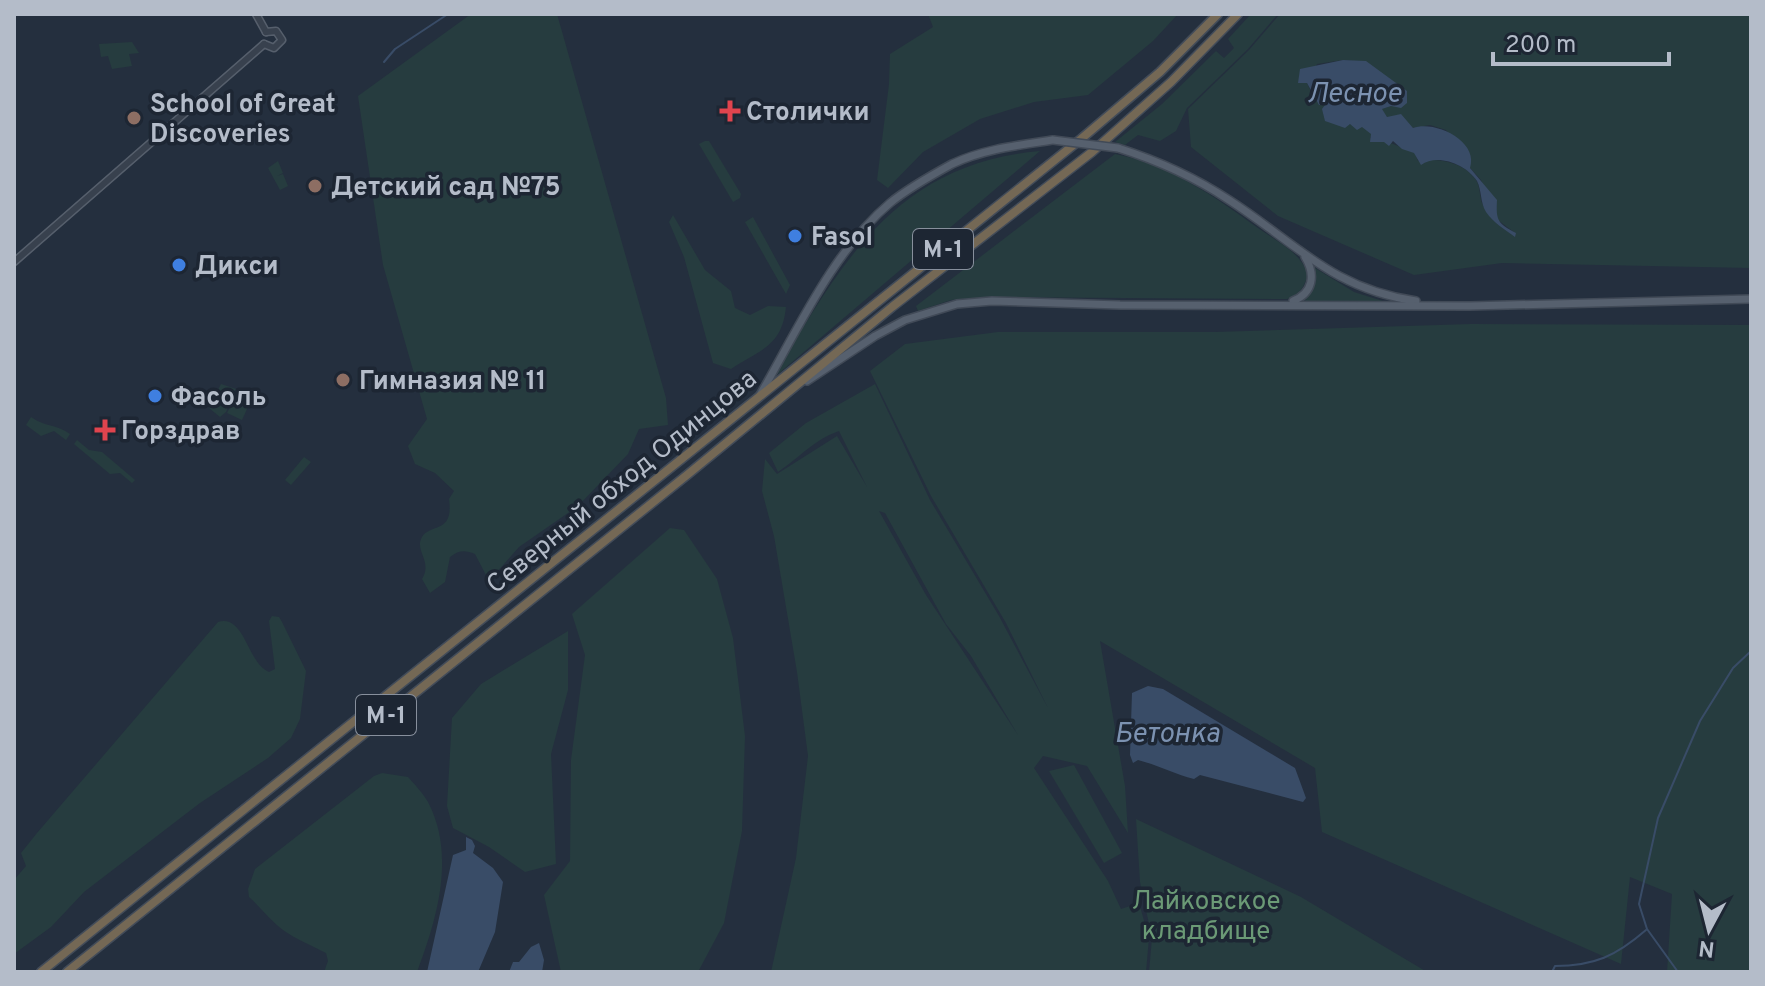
<svg xmlns="http://www.w3.org/2000/svg" width="1765" height="986" font-family="Overpass,sans-serif">
	<style>
		.green { fill: #263c3f; fill-rule: evenodd }
		.water { fill: #394c67 }
		.lines { fill: none; stroke-linecap: round; stroke-linejoin: round }
		.stream { stroke: #394c67; stroke-width: 2 }
		.minor-casing { stroke: #565f6c; stroke-width: 9 }
		.major-casing { stroke: #414a57; stroke-width: 10 }
		.highway-casing { stroke: #434c59; stroke-width: 11 }
		.minor { stroke: #38414e; stroke-width: 6 }
		.major { stroke: #56606e; stroke-width: 7 }
		.highway { stroke: #746855; stroke-width: 8 }
		.major-bridge-casing { stroke: #414a57; stroke-width: 10; stroke-linecap: butt }
		.major-bridge { stroke: #56606e; stroke-width: 7 }
		.health-dot { fill: #e0444e; stroke: #1d2633; stroke-width: 3 }
		.education-dot { fill: #8d6e63; stroke: #1d2633; stroke-width: 3 }
		.shop-dot { fill: #3f7fe0; stroke: #1d2633; stroke-width: 3 }
		.labels { text-anchor: middle; stroke-width: 7; stroke-linejoin: round; paint-order: stroke }
		.shield { fill: #1d2633; stroke: #878f9c; stroke-width: 2 }
		.shield-label { font-size: 24px; font-weight: bold; fill: #b4bcc9 }
		.poi-label { font-size: 26px; font-weight: bold; fill: #b4bcc9; stroke: #1d2633; text-anchor: start }
		.street-label { font-size: 26px; fill: #b4bcc9; stroke: #1d2633 }
		.park-label { font-size: 26px; fill: #6b9a76; stroke: #1d2633 }
		.water-label { font-size: 28px; font-style: italic; fill: #7c92b1; stroke: #1d2633 }
	</style>
	<rect width="100%" height="100%" fill="#242f3e"/>
	<g class="green">
		<path d="M471,14h86l109,384 2,27 -29,4 -11,25 -50,52 -59,41 -23,26 -9,4 -12,-23c-10,-4 -16,-4 -25,3l-5,25 -15,11 -8,-14c11,-18 -8,-28 0,-42 9,-14 32,-3 27,-38l5,-8 -19,-18 -20,-9 -7,-18 19,-27 -44,-154 -25,-169z"/>
		<path d="M928,14h250l-25,27 -65,54 -54,7 -54,17 -57,33 -35,36 -11,-8 12,-96 1,-30 43,-27z"/>
		<path d="M1251,14h27l-30,35 -61,59 -11,23 -16,10 -22,-6 -13,10 -10,-3 47,-38 54,-53 8,7 10,-10 -6,-9z"/>
		<path d="M1280,14h471v254l-249,-5 -88,12 -136,-59 -87,-69 -3,-38 61,-59zM1343,60c36,2 40,12 48,46l-10,3 6,8h10l16,11 17,-3 16,5 24,38 11,12 17,40 17,13v3c-12,-7 -26,-17 -32,-31 -4,-7 -2,-17 -7,-25 -12,-18 -38,-22 -58,-19l-3,-8c-18,-7 -25,-12 -45,-15l2,-4 -10,-8 -33,-5 -3,-16 -11,-5 -8,-17 10,-19z"/>
		<path d="M132,42l7,11 -10,1 3,12 -20,3 -4,-13 -7,1 -2,-13z"/>
		<path d="M705,141h4l32,53 -1,4 -7,4 -34,-58z"/>
		<path d="M1040,151l-269,229c70,-114 121,-216 269,-229z"/>
		<path d="M1115,154c54,10 100,43 143,74 20,14 41,23 50,46 -4,14 -8,20 -21,25l-298,-2 -38,3 -33,11 -2,-5z"/>
		<path d="M278,161l5,12 -6,3 6,-2 5,12 -8,4 -12,-22z"/>
		<path d="M673,215l32,55 26,21 4,17 15,7 18,-9 18,1c-4,41 -28,43 -55,62l-18,-6 -29,-106 -15,-35z"/>
		<path d="M753,217l37,68 -4,9 -41,-72z"/>
		<path d="M1315,268l39,24 35,11 -84,-2 8,-13z"/>
		<path d="M1471,324l280,1v647h-84l5,-78 -42,-17 -9,87 -299,-132 -7,-64 -215,-127 25,145 3,47 -41,-67 -44,-10 -9,12 74,113 13,28 18,-6 10,35 -3,34h-375l25,-114 12,-102 -11,-84 -23,-136 -12,-45 3,-32 12,15 60,-38 30,51 -28,-56c-24,8 -40,27 -61,41l-9,-19 37,-30 69,-39 55,116 69,116 49,92 -42,-85 -75,-127 -61,-125 35,-27 93,-12h217zM879,511l6,2 61,111 25,32 47,79 -92,-140z"/>
		<path d="M221,384l15,5 -10,23 -6,5 -11,-9z"/>
		<path d="M239,389l14,7 -11,24 -15,-7z"/>
		<path d="M31,417c14,10 25,7 39,17l-4,6 -12,-9 -13,5 -15,-11z"/>
		<path d="M77,440l12,10 13,2 33,28 -3,3 -12,-10 -10,1 -36,-30z"/>
		<path d="M304,457l7,5 -20,23 -6,-5z"/>
		<path d="M670,528l14,2 33,49 16,59 12,98 -3,95 -18,92 -26,49h-137l-17,-77 26,-34 1,-101 14,-105 -13,-41z"/>
		<path d="M272,616l7,1 3,5 24,49 -6,48 -9,19 -23,20 -68,45 -116,89 -33,35 -37,27v-74l12,-14 -5,-13 16,-20 181,-211c27,-8 29,41 51,50l6,-3 -6,-48z"/>
		<path d="M568,631v59l-17,64 5,110 -31,8 -36,-25 -36,-19 -6,-22 5,-88 29,-34z"/>
		<path d="M1074,765l48,88 -18,10 -55,-92z"/>
		<path d="M382,773l26,4c7,8 15,16 20,25 28,53 9,117 -11,170h-93l4,-11 -2,-8c-15,-8 -29,-13 -43,-23 -12,-9 -22,-22 -34,-33l-1,-8 7,-20 119,-93z"/>
		<path d="M1136,819l165,78 126,75h-278l3,-34 -12,-56z"/>
	</g>
	<g class="water">
		<path d="M1343,60l23,1 41,30v12l-6,5 -10,-2 -9,3 5,8 14,-3 12,14c22,-8 66,13 57,40l27,32c-1,20 0,23 19,33l-1,4c-11,-8 -21,-14 -29,-25 -6,-10 -4,-21 -9,-31 -11,-17 -40,-28 -56,-16l-7,-12 -12,-4 -9,-8 -4,5 -5,-4h-14l1,-8 -9,-7 -5,3 -7,-6 -5,4 -20,-7 -3,-12 3,-4h-6l-12,-22h-9l2,-14z"/>
		<path d="M1148,686l15,3 132,79 11,30 -3,4 -103,-27 -6,4c-20,-5 -36,-14 -56,-19l-5,3 -3,-8 2,-62z"/>
		<path d="M466,837l6,3 3,6 -2,7 20,15 10,14 -8,50 -17,40h-51l26,-117 13,-5z"/>
		<path d="M539,943l5,17 -2,12h-33l4,-10h6l12,-15z"/>
	</g>
	<g class="lines">
		<g class="stream">
			<path d="M384,62l11,-13 53,-35"/>
			<path d="M1552,972l3,-6c39,0 61,-10 91,-36"/>
			<path d="M1678,972l-31,-43 -8,-25 19,-86 42,-97 33,-53 18,-17"/>
		</g>
		<g class="minor-casing">
			<g id="minor">
				<path d="M256,14l10,18"/>
				<path d="M264,44l10,4 8,-8 -6,-9 -10,1"/>
				<path d="M14,262l250,-218"/>
			</g>
		</g>
		<g class="major-casing">
			<g id="major">
				<path d="M1118,148c41,13 75,28 111,52 67,43 103,89 187,101"/>
				<path d="M1293,301c20,-8 23,-26 12,-44"/>
				<path d="M807,381l68,-45 30,-16 52,-16 35,-3 128,4 350,1 281,-7"/>
				<path d="M760,395c37,-64 73,-144 130,-192 17,-14 42,-28 62,-39 31,-15 68,-19 101,-24"/>
			</g>
		</g>
		<g class="highway-casing">
			<g id="highway">
				<path d="M41,972l1040,-833 79,-67 58,-58"/>
				<path d="M67,972l620,-497 205,-168 200,-155 79,-70 67,-68"/>
			</g>
		</g>
		<use href="#minor" class="minor"/>
		<use href="#major" class="major"/>
		<use href="#highway" class="highway"/>
		<g class="major-bridge-casing">
			<path id="major-bridge" d="M1053,140l65,8"/>
		</g>
		<use href="#major-bridge" class="major-bridge"/>
	</g>
	<g class="health-dot">
		<path d="M726 99h8v8h8v8h-8v8h-8v-8h-8v-8h8z"/>
		<path d="M101 418h8v8h8v8h-8v8h-8v-8h-8v-8h8z"/>
	</g>
	<g class="education-dot">
		<circle cx="134" cy="118" r="8"/>
		<circle cx="315" cy="186" r="8"/>
		<circle cx="343" cy="380" r="8"/>
	</g>
	<g class="shop-dot">
		<circle cx="795" cy="236" r="8"/>
		<circle cx="179" cy="265" r="8"/>
		<circle cx="155" cy="396" r="8"/>
	</g>
	<g class="labels">
		<g class="shield">
			<rect x="913" y="229" width="60" height="40" rx="6"/>
			<rect x="356" y="695" width="60" height="40" rx="6"/>
		</g>
		<g class="shield-label">
			<text x="943" y="257">М-1</text>
			<text x="386" y="723">М-1</text>
		</g>
		<g class="poi-label">
			<text x="150" y="112">School of Great<tspan x="150" dy="30">Discoveries</tspan></text>
			<text x="746" y="120">Столички</text>
			<text x="331" y="195">Детский сад №75</text>
			<text x="811" y="245">Fasol</text>
			<text x="195" y="274">Дикси</text>
			<text x="359" y="389">Гимназия № 11</text>
			<text x="171" y="405">Фасоль</text>
			<text x="121" y="439">Горздрав</text>
		</g>
		<g class="street-label">
			<text transform="translate(621 481) rotate(-39)" y="9">Северный обход Одинцова</text>
		</g>
		<g class="park-label">
			<text x="1206" y="909">Лайковское<tspan x="1206" dy="30">кладбище</tspan></text>
		</g>
		<g class="water-label">
			<text x="1354" y="102">Лесное</text>
			<text x="1167" y="742">Бетонка</text>
		</g>
	</g>
	<rect width="1765" height="986" fill="none" stroke="#b4bcc9" stroke-width="32"/>
	<g transform="translate(1709 930) rotate(187)" stroke="#1d2633" stroke-width="6" paint-order="stroke">
	<path d="M0-6L14 30L0 20L-14 30Z" fill="#b4bcc9"/>
	<text y="-12" font-size="22" font-weight="bold" text-anchor="middle" fill="#b4bcc9">N</text>
	</g>
	<path d="M1493 52v12h176v-12" fill="none" stroke="#b4bcc9" stroke-width="4"/>
	<text x="1505" y="52" font-size="24" fill="#b4bcc9" stroke="#1d2633" stroke-width="6" paint-order="stroke">200 m</text>
</svg>
